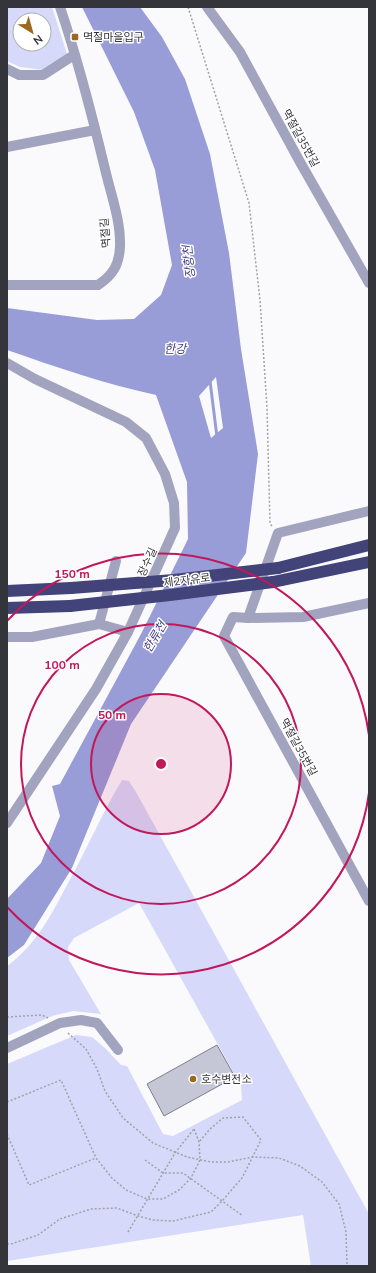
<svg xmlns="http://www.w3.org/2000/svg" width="376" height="1273" font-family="'Nunito Sans','Noto Sans KR',sans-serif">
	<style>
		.green { fill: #d6d9f9; fill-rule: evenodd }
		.water { fill: #989cd7; fill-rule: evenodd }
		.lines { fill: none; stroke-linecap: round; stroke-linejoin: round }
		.stream { stroke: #989cd7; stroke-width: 3 }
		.building { fill: #c5c7d7; stroke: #7e7f8e }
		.path { stroke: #a1a1a6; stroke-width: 1.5; stroke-dasharray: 2 2; stroke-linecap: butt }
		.minor { stroke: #a2a4bf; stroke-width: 10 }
		.highway { stroke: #424378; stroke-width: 12 }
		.highway-bridge { stroke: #424378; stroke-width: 12 }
		.ring { fill: none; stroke: #c2185b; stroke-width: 2 }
		.poi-dot { fill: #9b681e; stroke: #fff; stroke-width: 1.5 }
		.labels { text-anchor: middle; stroke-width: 3; stroke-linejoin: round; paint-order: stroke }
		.poi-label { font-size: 11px; fill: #34343b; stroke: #fff; text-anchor: start }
		.street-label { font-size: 11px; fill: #34343b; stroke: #fff }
		.water-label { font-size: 12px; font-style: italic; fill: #403d85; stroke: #fff }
		.centre { fill: #c2185b; stroke: #fff; stroke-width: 2 }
		.ring-label { font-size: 12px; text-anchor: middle; font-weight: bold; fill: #c2185b; stroke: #fff; stroke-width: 3; stroke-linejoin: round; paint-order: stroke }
	</style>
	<rect width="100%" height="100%" fill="#fafafd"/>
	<g class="green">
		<path d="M7,7h45l15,47 -24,16 -23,-3 -13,-6zM20,20h24v24h-24z"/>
		<path d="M122,780l7,1 7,11 233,422v52h-58l-8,-51 -296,46v-197l69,-29 16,2 14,12 15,16 6,1 36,68 10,2 69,-36 -1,-14 -102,-183 -65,35 -6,9 1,13 32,54 -28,-3 -21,5 -45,20v-70c29,-21 45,-52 61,-83 19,-34 34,-70 54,-103z"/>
	</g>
	<path class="water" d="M82,7h58l22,30 23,42 25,75 19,99 12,96 17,105 -12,99 -115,171 -59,144 -48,77 -17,13v-59l34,-36 19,-47 -8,-30 8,-2 81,-150 47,-95 -1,-57 -31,-87c-51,-11 -100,-28 -149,-45v-42l90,12 37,-1 27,-24 11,-30 -17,-95 -21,-58zM216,377l7,51 -12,10 -12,-42z"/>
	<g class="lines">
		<path class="stream" d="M210,381l7,56"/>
	</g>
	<path class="building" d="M217,1045l18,32 -71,39 -17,-32z"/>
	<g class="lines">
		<g class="path">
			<path d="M188,7l61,196 11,97 7,108 3,116 2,2"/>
			<path d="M7,1017l35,-2 6,3"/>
			<path d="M68,1033l18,16 11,20 8,22 18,27 30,25 34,14 24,5h17l25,-5 26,1 21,8 22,16 17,22 7,28 1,34"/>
			<path d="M7,1102l54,-22 35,78 16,20 14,12 21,9h16l16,-9 12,-12 9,-18 -1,-18 -5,-13"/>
			<path d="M7,1134l22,51 67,-27"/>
			<path d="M145,1160l18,13h20l60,43"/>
			<path d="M128,1232l47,-79 19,-24"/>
			<path d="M7,1244h4l27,-9 22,-16 31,-10 26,-1 21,8 15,4 20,1 38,-9 11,-11 20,-23 19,-38 -18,-23 -20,1 -13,11 -11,13"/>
		</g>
		<g class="minor">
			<path d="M207,7l33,45 60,110 69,121"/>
			<path d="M7,69l12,6h24l31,-20"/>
			<path d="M7,147l88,-17"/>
			<path d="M7,285h91c15,-10 21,-20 22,-38 1,-26 -9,-52 -15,-78 -13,-54 -27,-109 -45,-162"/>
			<path d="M7,363l28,16 91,43 20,16 19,36 9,29 1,25 -47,104 -32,57 -89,134"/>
			<path d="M369,511l-91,22 -30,85 55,-1 66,-14"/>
			<path d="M248,618l-15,-1 -9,19 145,265"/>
			<path d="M99,624l17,-63"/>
			<path d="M7,637h25l67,-13 29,8"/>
			<path d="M7,1048l53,-25 21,-3 16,3 21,27"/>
		</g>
		<g class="highway">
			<path d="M278,568l91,-23"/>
			<path d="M273,582l96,-20"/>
			<path d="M7,591l64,-3"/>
			<path d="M7,608l63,-2"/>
		</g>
		<g class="highway-bridge">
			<path d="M71,588l103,-8 104,-12"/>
			<path d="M70,606l100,-11 103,-13"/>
		</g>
	</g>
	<circle cx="161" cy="764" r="70" fill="#c2185b" fill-opacity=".12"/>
	<g class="ring">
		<circle cx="161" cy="764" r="70"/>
		<circle cx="161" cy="764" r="140"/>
		<path d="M369 793A210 210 0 0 1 7 907M7 621A210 210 0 0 1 369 735"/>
	</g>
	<g class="poi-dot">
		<rect x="71" y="33" width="8" height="8" rx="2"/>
		<circle cx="193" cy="1079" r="4"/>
	</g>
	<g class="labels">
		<g class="poi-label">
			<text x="83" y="41">멱절마을입구</text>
			<text x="201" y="1083">호수변전소</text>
		</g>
		<g class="street-label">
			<text transform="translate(301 138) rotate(61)" y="4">멱절길35번길</text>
			<text transform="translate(105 233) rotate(-95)" y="4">멱절길</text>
			<text transform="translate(147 562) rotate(-65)" y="4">장수길</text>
			<text transform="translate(187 580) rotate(-7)" y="4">제2자유로</text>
			<text transform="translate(299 747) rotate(61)" y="4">멱절길35번길</text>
		</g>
		<g class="water-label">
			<text transform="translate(189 262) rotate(-96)" y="4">장항천</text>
			<text x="175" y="353">한강</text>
			<text transform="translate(155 637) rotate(-59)" y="4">한류천</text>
		</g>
	</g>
	<circle cx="161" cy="764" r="6" class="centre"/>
	<g class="ring-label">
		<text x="72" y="578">150 m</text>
		<text x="62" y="669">100 m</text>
		<text x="112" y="719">50 m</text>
	</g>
	<rect width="376" height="1273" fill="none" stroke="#34343b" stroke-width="16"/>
	<g transform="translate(32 32) rotate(143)"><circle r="19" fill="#ffffff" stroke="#aeaeb1"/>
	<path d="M0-3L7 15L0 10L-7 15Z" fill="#9b681e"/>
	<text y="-6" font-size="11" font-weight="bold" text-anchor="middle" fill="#34343b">N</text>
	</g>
</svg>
